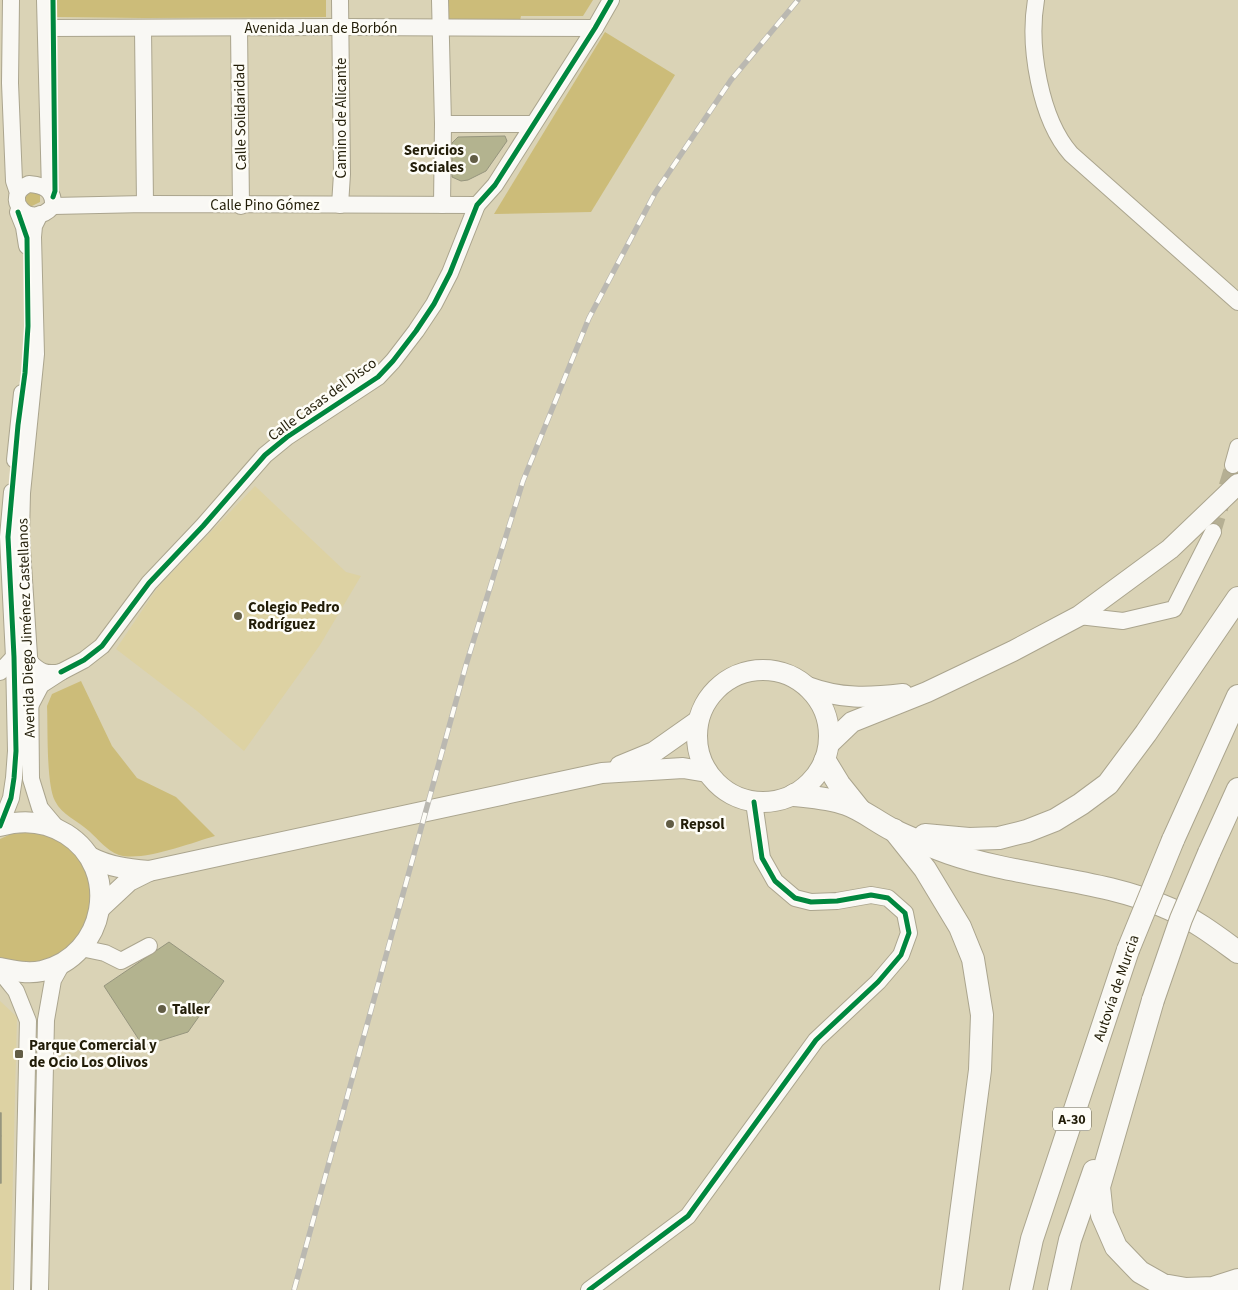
<svg xmlns="http://www.w3.org/2000/svg" width="1238" height="1290" font-family="'Source Sans 3',sans-serif">
	<style>
		.built { fill: #ddd2a3 }
		.green { fill: #ccbc79 }
		.building { fill: #b3b38f; stroke: #96957e }
		.lines { fill: none; stroke-linecap: round; stroke-linejoin: round }
		.minor-tunnel { stroke: #b5af93; stroke-width: 16; stroke-dasharray: 16 8; stroke-linecap: butt }
		.minor-casing { stroke: #aba58e; stroke-width: 18 }
		.major-casing { stroke: #aba58e; stroke-width: 22 }
		.highway-casing { stroke: #aba58e; stroke-width: 24 }
		.minor { stroke: #f9f8f4; stroke-width: 16 }
		.major { stroke: #f9f8f4; stroke-width: 20 }
		.highway { stroke: #f9f8f4; stroke-width: 22 }
		.rail-casing { stroke: #bab8b1; stroke-width: 5.5 }
		.rail { stroke: #fefdf7; stroke-width: 4; stroke-dasharray: 11; stroke-linecap: butt }
		.highway-bridge-casing { stroke: #aba58e; stroke-width: 24; stroke-linecap: butt }
		.highway-bridge { stroke: #f9f8f4; stroke-width: 22 }
		.cycleway-casing { stroke: #fefdf7; stroke-width: 8 }
		.cycleway { stroke: #00873e; stroke-width: 5 }
		.poi-dot { fill: #625d45; stroke: #fefdf7; stroke-width: 2 }
		.labels { text-anchor: middle; stroke-width: 5; stroke-linejoin: round; paint-order: stroke }
		.shield { fill: #fefdf7; stroke: #646050; stroke-width: 1 }
		.shield-label { font-size: 14px; font-weight: bold; fill: #221d08 }
		.street-label { font-size: 15px; fill: #221d08; stroke: #fefdf7 }
		.poi-label { font-size: 15px; font-weight: bold; fill: #221d08; stroke: #fefdf7; text-anchor: start }
	</style>
	<rect width="100%" height="100%" fill="#dad3b6"/>
	<g class="built">
		<path d="M255,486l91,86 15,4 -41,69 -76,106 -47,-40 -81,-62 42,-62z"/>
		<path d="M0,1001l17,16 -7,273h-10z"/>
	</g>
	<g class="green">
		<path d="M55,0h271v17l-182,1 -88,-1z"/>
		<path d="M448,0h145l-10,16h-62l-1,5h-72z"/>
		<path d="M605,32l70,43 -84,137 -97,2z"/>
		<path d="M33,190l7,4v8l-10,5 -6,-3 2,-13z"/>
		<path d="M81,681l31,65 25,32 39,19 39,39c-24,7 -73,26 -96,19 -13,-5 -20,-15 -30,-24 -11,-10 -27,-16 -34,-30 -9,-17 -7,-74 -8,-95l5,-12z"/>
		<path d="M31,832c6,2 13,2 19,5 78,29 36,153 -50,120v-118l11,-5z"/>
	</g>
	<g class="building">
		<path d="M505,136l2,5 -21,30 -18,9 -7,1 -9,-4v-34l6,-6z"/>
		<path d="M169,942l55,39 -36,51 -45,14 -39,-60z"/>
		<rect x="0" y="1113" width="1" height="70"/>
		<rect x="0" y="1113" width="1" height="23"/>
		<rect x="0" y="1136" width="1" height="47"/>
	</g>
	<g class="lines">
		<path class="minor-tunnel" d="M1213,532l20,-67"/>
		<g class="minor-casing">
			<g id="minor">
				<path d="M11,0l-1,83 4,98 3,9"/>
				<path d="M45,0l5,191"/>
				<path d="M440,0l3,124 -1,81"/>
				<path d="M1036,0c-8,46 4,119 35,154l167,148"/>
				<path d="M47,28l293,-1 255,1"/>
				<path d="M239,28l2,178"/>
				<path d="M143,29l2,175"/>
				<path d="M443,124h90"/>
				<path d="M29,184c15,1 25,6 24,22 -24,27 -53,-11 -24,-22z"/>
				<path d="M340,205l2,-31 -2,-174"/>
				<path d="M53,206l92,-2 332,1"/>
				<path d="M18,212l6,15 3,19"/>
				<path d="M40,214l-6,12 -1,11 3,117 -14,139 -1,41 9,137 1,108 9,29 16,19"/>
				<path d="M15,460l7,-67"/>
				<path d="M1233,465l5,-18"/>
				<path d="M1079,616l44,5 51,-12 39,-77"/>
				<path d="M29,661c10,11 17,14 32,11l-20,13 -10,19"/>
				<path d="M0,672l14,-15"/>
				<path d="M61,672l23,-12 18,-14 47,-63 54,-57 62,-71 22,-18 91,-60 15,-16 23,-30 18,-27 16,-31 27,-68 18,-20 100,-157 16,-28"/>
				<path d="M0,826l11,-28 3,-20 2,-27 -2,-94 -6,-120 4,-45"/>
				<path d="M81,948l24,5 16,8 28,-15"/>
				<path d="M0,971l16,20 12,30 -6,269"/>
				<path d="M40,1290l6,-270 7,-40 10,-18"/>
				<path d="M589,1290l99,-74 128,-176 62,-58 23,-27 8,-22 -4,-20 -17,-15 -17,-3 -34,6 -26,1 -16,-4 -20,-17 -13,-23 -8,-56"/>
			</g>
		</g>
		<g class="major-casing">
			<g id="major">
				<circle cx="763" cy="736" r="66"/>
				<path d="M808,687c32,12 60,11 95,7"/>
				<path d="M829,744l23,-22 75,-30 86,-41 66,-35 91,-67 68,-65"/>
				<path d="M620,766l34,-14 44,-31"/>
				<path d="M0,826c24,-7 45,-5 66,8 56,35 40,122 -24,137 -14,3 -28,0 -42,-3"/>
				<path d="M90,857c19,10 38,12 59,14"/>
				<path d="M100,908l29,-27 20,-10 453,-98 81,-5 24,4"/>
			</g>
		</g>
		<g class="highway-casing">
			<g id="highway">
				<path d="M825,761l14,23 20,25"/>
				<path d="M794,795c18,2 35,3 52,9 17,6 31,18 47,26 18,9 37,16 56,23 72,25 152,25 221,56 25,11 46,27 68,43"/>
				<path d="M894,830l31,39 35,58 13,32 9,56 -2,55 -29,220"/>
				<path d="M925,835l44,4 30,-1 28,-7 28,-11 26,-16 27,-20 38,-51 92,-135"/>
				<path d="M1173,840l65,-144"/>
				<path d="M1209,853l29,-64"/>
				<path d="M1153,1000l-54,187 3,28 14,32 24,25 23,13 23,4 27,-1 25,-8"/>
				<path d="M1021,1290l11,-51 96,-289"/>
				<path d="M1059,1290l11,-50 24,-69"/>
			</g>
		</g>
		<use href="#minor" class="minor"/>
		<use href="#major" class="major"/>
		<use href="#highway" class="highway"/>
		<g class="rail-casing">
			<path id="rail" d="M294,1290l172,-625 57,-184 66,-163 66,-125 76,-113 67,-80"/>
		</g>
		<use href="#rail" class="rail"/>
		<g class="highway-bridge-casing">
			<g id="highway-bridge">
				<path d="M1128,950l45,-110"/>
				<path d="M1153,1000l28,-81 28,-66"/>
			</g>
		</g>
		<use href="#highway-bridge" class="highway-bridge"/>
		<g class="cycleway-casing">
			<g id="cycleway">
				<path d="M53,197l2,-6 -2,-191"/>
				<path d="M61,672l23,-12 18,-14 47,-63 54,-57 62,-71 22,-18 91,-60 15,-16 23,-30 18,-27 16,-31 27,-68 18,-20 100,-157 16,-28"/>
				<path d="M0,826l11,-28 3,-20 2,-27 -2,-94 -6,-120 10,-112 7,-52 3,-47 -1,-88 -9,-26"/>
				<path d="M589,1290l99,-74 128,-176 62,-58 23,-27 8,-22 -4,-20 -17,-15 -17,-3 -34,6 -26,1 -16,-4 -20,-17 -13,-23 -8,-56"/>
			</g>
		</g>
		<use href="#cycleway" class="cycleway"/>
	</g>
	<g class="poi-dot">
		<circle cx="474" cy="159" r="5"/>
		<circle cx="238" cy="616" r="5"/>
		<circle cx="670" cy="824" r="5"/>
		<circle cx="162" cy="1009" r="5"/>
		<rect x="14" y="1049" width="10" height="10" rx="2.5"/>
	</g>
	<g class="labels">
		<rect class="shield" x="1053" y="1107.5" width="38" height="23" rx="4"/>
		<g class="shield-label">
			<text x="1072" y="1124">A-30</text>
		</g>
		<g class="street-label">
			<text x="321" y="33">Avenida Juan de Borbón</text>
			<text transform="translate(240 117) rotate(-91)" y="5">Calle Solidaridad</text>
			<text transform="translate(341 118) rotate(-90)" y="5">Camino de Alicante</text>
			<text x="265" y="210">Calle Pino Gómez</text>
			<text transform="translate(322 399) rotate(-36)" y="5">Calle Casas del Disco</text>
			<text transform="translate(26 628) rotate(-92)" y="5">Avenida Diego Jiménez Castellanos</text>
			<text transform="translate(1116 988) rotate(-71)" y="5">Autovía de Murcia</text>
		</g>
		<g class="poi-label">
			<text x="464" y="155" text-anchor="end">Servicios<tspan x="464" dy="17">Sociales</tspan></text>
			<text x="248" y="612">Colegio Pedro<tspan x="248" dy="17">Rodríguez</tspan></text>
			<text x="680" y="829">Repsol</text>
			<text x="172" y="1014">Taller</text>
			<text x="29" y="1050">Parque Comercial y<tspan x="29" dy="17">de Ocio Los Olivos</tspan></text>
		</g>
	</g>
</svg>
